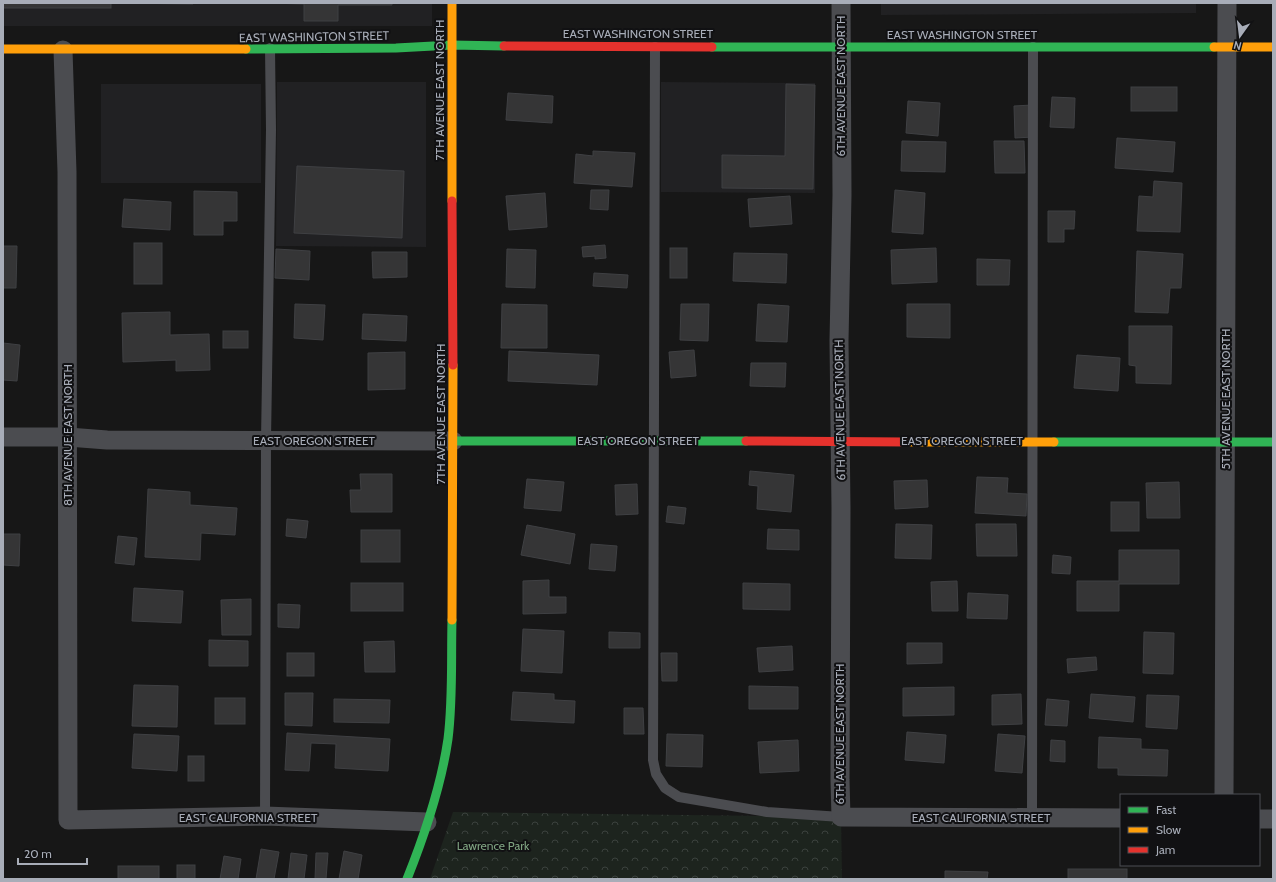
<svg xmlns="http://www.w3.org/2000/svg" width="1276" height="882" font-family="Cabin,sans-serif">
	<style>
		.built { fill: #212123 }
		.park { fill: url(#park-crowns) }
		.building { fill: #353536; stroke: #3f4043 }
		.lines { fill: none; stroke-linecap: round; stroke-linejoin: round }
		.lane { stroke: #4b4c50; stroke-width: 10 }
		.street { stroke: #4b4c50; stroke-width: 19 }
		.fast { stroke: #30b455; stroke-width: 9 }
		.slow { stroke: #ff9f0a; stroke-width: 9 }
		.jam { stroke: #e5322d; stroke-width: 9 }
		.labels { text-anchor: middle; stroke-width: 4; stroke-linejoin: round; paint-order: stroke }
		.street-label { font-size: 12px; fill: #a8adb8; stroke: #111113 }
		.park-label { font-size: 12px; fill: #7fa381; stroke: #111113 }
	</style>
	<defs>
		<pattern id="park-crowns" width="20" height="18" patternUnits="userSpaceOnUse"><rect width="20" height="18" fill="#1d241e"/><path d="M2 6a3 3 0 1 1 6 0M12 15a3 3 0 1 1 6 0" fill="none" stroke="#3b413d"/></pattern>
	</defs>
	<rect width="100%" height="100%" fill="#171717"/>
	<g class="built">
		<rect x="3" y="3" width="429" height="23"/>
		<path d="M881,3h315v10l-315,2z"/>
		<path d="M277,82h149v165l-150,-1z"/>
		<path d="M661,82l154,1v110l-154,-1z"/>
		<rect x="101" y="84" width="160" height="99"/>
	</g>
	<path class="park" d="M453,812l388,5 1,62h-412z"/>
	<g class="building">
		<rect x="3" y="3" width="108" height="5"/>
		<path d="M118,3h75v1z"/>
		<path d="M267,3h125v2h-54v16h-34v-17z"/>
		<path d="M786,84l29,1 -2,104 -91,-1v-33l63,1z"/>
		<rect x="1131" y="87" width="46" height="24"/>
		<path d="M508,93l45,3 -1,27 -46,-3z"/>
		<path d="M1052,97l23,1 -1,30 -24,-1z"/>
		<path d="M908,101l32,2 -2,33 -32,-3z"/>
		<path d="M1032,105l1,32 -18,1 -1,-32z"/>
		<path d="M1117,138l58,4 -2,30 -58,-4z"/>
		<path d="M902,141l44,1 -1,30 -44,-1z"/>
		<path d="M994,141h30l1,32h-30z"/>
		<path d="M593,151l42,2 -3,34 -58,-4 2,-29 17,2z"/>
		<path d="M297,166l107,5 -2,67 -108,-5z"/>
		<path d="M1154,181l28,2 -2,49 -43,-1 2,-35 14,1z"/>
		<path d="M591,190h18l-1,20 -18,-1z"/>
		<path d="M895,190l30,3 -2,41 -31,-2z"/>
		<path d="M194,191l43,1v29h-14v14h-29z"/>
		<path d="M545,193l2,34 -38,3 -3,-34z"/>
		<path d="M790,196l2,28 -42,3 -2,-28z"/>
		<path d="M124,199l47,3 -1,28 -48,-3z"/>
		<path d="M1048,211h27l-1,18h-10v13h-16z"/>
		<rect x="134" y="243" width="28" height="41"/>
		<path d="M605,245l1,13 -11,1v-3l-12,1 -1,-10z"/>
		<path d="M3,246h14l-1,42h-13z"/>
		<rect x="670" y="248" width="17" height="30"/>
		<path d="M936,248l1,34 -45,2 -1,-34z"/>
		<path d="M276,249l34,2 -1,29 -34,-2z"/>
		<path d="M507,249l29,1 -1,38 -29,-1z"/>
		<path d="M1137,251l46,3 -2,34h-11l-2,25 -33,-1z"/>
		<path d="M372,252h35v25l-34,1z"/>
		<path d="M734,253l53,1 -1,29 -53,-2z"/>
		<path d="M977,259l33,1 -1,25h-32z"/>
		<path d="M594,273l34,2 -1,13 -34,-2z"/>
		<path d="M295,304l30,1 -2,35 -29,-2z"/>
		<path d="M502,304l45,1v43h-46z"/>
		<path d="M681,304h28l-1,37 -28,-1z"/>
		<path d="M758,304l31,2 -2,36 -31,-1z"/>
		<path d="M907,304h43v34l-43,-1z"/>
		<path d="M170,312v23l39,-1 1,36 -34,1v-11l-53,2 -1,-49z"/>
		<path d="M363,314l44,2 -1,25 -44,-2z"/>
		<path d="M1129,326h43l-1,58 -35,-1v-17l-7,-1z"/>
		<rect x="223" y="331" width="25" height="17"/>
		<path d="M3,343l17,2 -3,36 -14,-1z"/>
		<path d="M694,350l2,26 -25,2 -2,-26z"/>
		<path d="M509,351l90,4 -2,30 -89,-4z"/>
		<path d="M405,352v37l-37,1v-37z"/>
		<path d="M1077,355l43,3 -2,33 -44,-3z"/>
		<path d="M751,363h35l-1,24 -35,-1z"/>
		<path d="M750,471l44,4 -3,37 -34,-3 1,-23 -9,-1z"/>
		<path d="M360,474h32v38h-41l-1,-22h11z"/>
		<path d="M977,477l31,1 -1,15 20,1 -1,22 -51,-3z"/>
		<path d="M527,479l37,3 -3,29 -37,-3z"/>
		<path d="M927,480l1,27 -33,2 -1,-28z"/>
		<path d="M1179,482l1,36h-33l-1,-35z"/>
		<path d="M637,484l1,30 -22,1 -1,-30z"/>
		<path d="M148,489l42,3v13l47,3 -2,27 -34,-2 -1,27 -55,-3z"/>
		<rect x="1111" y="502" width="28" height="29"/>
		<path d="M668,506l18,2 -2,16 -18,-2z"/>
		<path d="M287,519l21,2 -2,17 -20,-2z"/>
		<path d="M896,524l36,1 -1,34 -36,-1z"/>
		<path d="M976,524h40l1,32h-40z"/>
		<path d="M527,525l48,9 -5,30 -49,-9z"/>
		<path d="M768,529l31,1v20l-32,-1z"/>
		<rect x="361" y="530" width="39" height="32"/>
		<path d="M3,534h17l-1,32 -16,-1z"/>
		<path d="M118,536l19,2 -3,27 -19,-2z"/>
		<path d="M591,544l26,2 -2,25 -26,-2z"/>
		<path d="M1119,550h60v34h-60v27h-42v-30h42z"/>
		<path d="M1053,555l18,2 -1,17 -18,-1z"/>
		<path d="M549,580v17h17v16l-43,1v-33z"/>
		<path d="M957,581l1,30h-26l-1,-29z"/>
		<rect x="351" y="583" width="52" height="28"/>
		<path d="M743,583l47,1v26l-47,-1z"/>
		<path d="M134,588l49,3 -2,32 -49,-2z"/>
		<path d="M968,593l40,2 -1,24 -40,-1z"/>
		<path d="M251,599v36h-29l-1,-35z"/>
		<path d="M278,604l22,1 -1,23 -21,-1z"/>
		<path d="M523,629l41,2 -2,42 -41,-2z"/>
		<path d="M609,632l31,1v15h-31z"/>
		<path d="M1144,632l30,1 -1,41 -30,-1z"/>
		<path d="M209,640l39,1v25h-39z"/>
		<path d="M394,641l1,31h-30l-1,-30z"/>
		<path d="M907,643h35v20l-35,1z"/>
		<path d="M792,646l1,24 -34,2 -2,-24z"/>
		<rect x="287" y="653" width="27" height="23"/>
		<path d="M661,653h16v28h-15z"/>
		<path d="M1096,657l1,13 -29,3 -1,-14z"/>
		<path d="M134,685l44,1 -1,41 -45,-1z"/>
		<path d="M749,686l49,1v22h-49z"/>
		<path d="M954,687v28l-51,1v-28z"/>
		<path d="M513,692l41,2v6l21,1 -1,22 -63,-3z"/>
		<path d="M285,693h28l-1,33 -27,-1z"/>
		<path d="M1021,694l1,30 -30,1v-30z"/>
		<path d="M1091,694l44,3 -2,25 -44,-4z"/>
		<path d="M1147,695l32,1 -2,33 -31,-2z"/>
		<rect x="215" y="698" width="30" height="26"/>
		<path d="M334,699l56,1 -1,23 -55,-1z"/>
		<path d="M1047,699l22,2 -2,25 -22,-1z"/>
		<path d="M624,708h19l1,26h-20z"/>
		<path d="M907,732l39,3 -2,28 -39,-3z"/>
		<path d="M287,733l103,6 -2,32 -53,-3 1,-24 -25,-1 -2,28 -24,-1z"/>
		<path d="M134,734l45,2 -2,35 -45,-3z"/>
		<path d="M667,734l36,1 -1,32 -36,-1z"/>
		<path d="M998,734l27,2 -3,37 -27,-2z"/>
		<path d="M1099,737l42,2v10l27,1 -1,26 -49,-1v-7h-20z"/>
		<path d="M798,740l1,31 -39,2 -2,-31z"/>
		<path d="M1051,740l14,1v21l-15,-1z"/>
		<rect x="188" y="756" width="16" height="25"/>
		<path d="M261,849l18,3 -5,27h-18z"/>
		<path d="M344,851l18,4 -4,24h-19z"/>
		<path d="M291,853l16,2 -3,24h-16z"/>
		<path d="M316,853h12l-2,26h-11z"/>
		<path d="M224,856l17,3 -3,20h-18z"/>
		<rect x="177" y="865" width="18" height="14"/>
		<rect x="118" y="866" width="41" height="13"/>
		<rect x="1068" y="869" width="59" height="10"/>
		<path d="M945,871l43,1 -1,7h-42z"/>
	</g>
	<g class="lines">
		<g class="lane">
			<path d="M655,47l-2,713 3,14 9,14 14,9 88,15 74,5"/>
			<path d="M265,816l1,-376 5,-310 -1,-82"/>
			<path d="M1032,818l1,-771"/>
		</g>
		<g class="street">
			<path d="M841,3l1,192 -3,146 2,167 -1,272 1,37 280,1"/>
			<path d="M63,50l4,122 1,648 197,-4 162,6"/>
			<path d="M3,437h65l39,3 346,1"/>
			<path d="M1224,795l3,-792"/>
			<path d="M1259,819h14"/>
		</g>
		<g class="fast">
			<path d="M712,47h502"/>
			<path d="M246,49l150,-1 56,-3 52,1"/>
			<path d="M453,441h293"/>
			<path d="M1054,442h219"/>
			<path d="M407,879c18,-45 34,-92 41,-140 5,-40 3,-80 4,-119"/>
		</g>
		<g class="slow">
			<path d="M452,3v198"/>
			<path d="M1214,47h59"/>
			<path d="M3,49h243"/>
			<path d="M907,442h147"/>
			<path d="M452,620l1,-255"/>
		</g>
		<g class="jam">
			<path d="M504,46l208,1"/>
			<path d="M452,201l1,164"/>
			<path d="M746,441l161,1"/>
		</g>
	</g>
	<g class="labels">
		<g class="street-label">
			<text x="638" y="38">EAST WASHINGTON STREET</text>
			<text x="962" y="39">EAST WASHINGTON STREET</text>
			<text transform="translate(314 37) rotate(-1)" y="4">EAST WASHINGTON STREET</text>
			<text transform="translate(841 86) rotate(-90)" y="4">6TH AVENUE EAST NORTH</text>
			<text transform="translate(440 90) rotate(-90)" y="4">7TH AVENUE EAST NORTH</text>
			<text transform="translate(1226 399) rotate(-90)" y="4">5TH AVENUE EAST NORTH</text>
			<text transform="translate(840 410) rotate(-91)" y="4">6TH AVENUE EAST NORTH</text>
			<text transform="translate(441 414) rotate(-90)" y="4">7TH AVENUE EAST NORTH</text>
			<text transform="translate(68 435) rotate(-90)" y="4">8TH AVENUE EAST NORTH</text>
			<text x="314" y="445">EAST OREGON STREET</text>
			<text x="638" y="445">EAST OREGON STREET</text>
			<text x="962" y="445">EAST OREGON STREET</text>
			<text transform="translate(840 734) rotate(-90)" y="4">6TH AVENUE EAST NORTH</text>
			<text x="248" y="822">EAST CALIFORNIA STREET</text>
			<text x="981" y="822">EAST CALIFORNIA STREET</text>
		</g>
		<g class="park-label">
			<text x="493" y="850">Lawrence Park</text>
		</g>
	</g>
	<rect width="1276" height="882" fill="none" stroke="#a8adb8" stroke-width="8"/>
	<rect x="1120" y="794" width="140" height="72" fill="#111113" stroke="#4d4f55"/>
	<rect x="1128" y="807" width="20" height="6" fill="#30b455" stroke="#4d4f55"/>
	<text x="1156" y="814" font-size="12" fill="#a8adb8">Fast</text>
	<rect x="1128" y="827" width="20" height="6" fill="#ff9f0a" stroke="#4d4f55"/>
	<text x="1156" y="834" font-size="12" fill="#a8adb8">Slow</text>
	<rect x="1128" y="847" width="20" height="6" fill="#e5322d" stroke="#4d4f55"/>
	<text x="1156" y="854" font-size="12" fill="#a8adb8">Jam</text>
	<g transform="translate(1240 36) rotate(194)" stroke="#111113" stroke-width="3" paint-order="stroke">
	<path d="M0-3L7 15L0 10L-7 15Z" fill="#a8adb8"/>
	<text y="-6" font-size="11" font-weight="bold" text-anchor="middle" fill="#a8adb8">N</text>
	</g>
	<path d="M18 858v6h69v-6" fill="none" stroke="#a8adb8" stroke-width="2"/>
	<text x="24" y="858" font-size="12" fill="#a8adb8" stroke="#111113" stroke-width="3" paint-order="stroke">20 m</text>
</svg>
